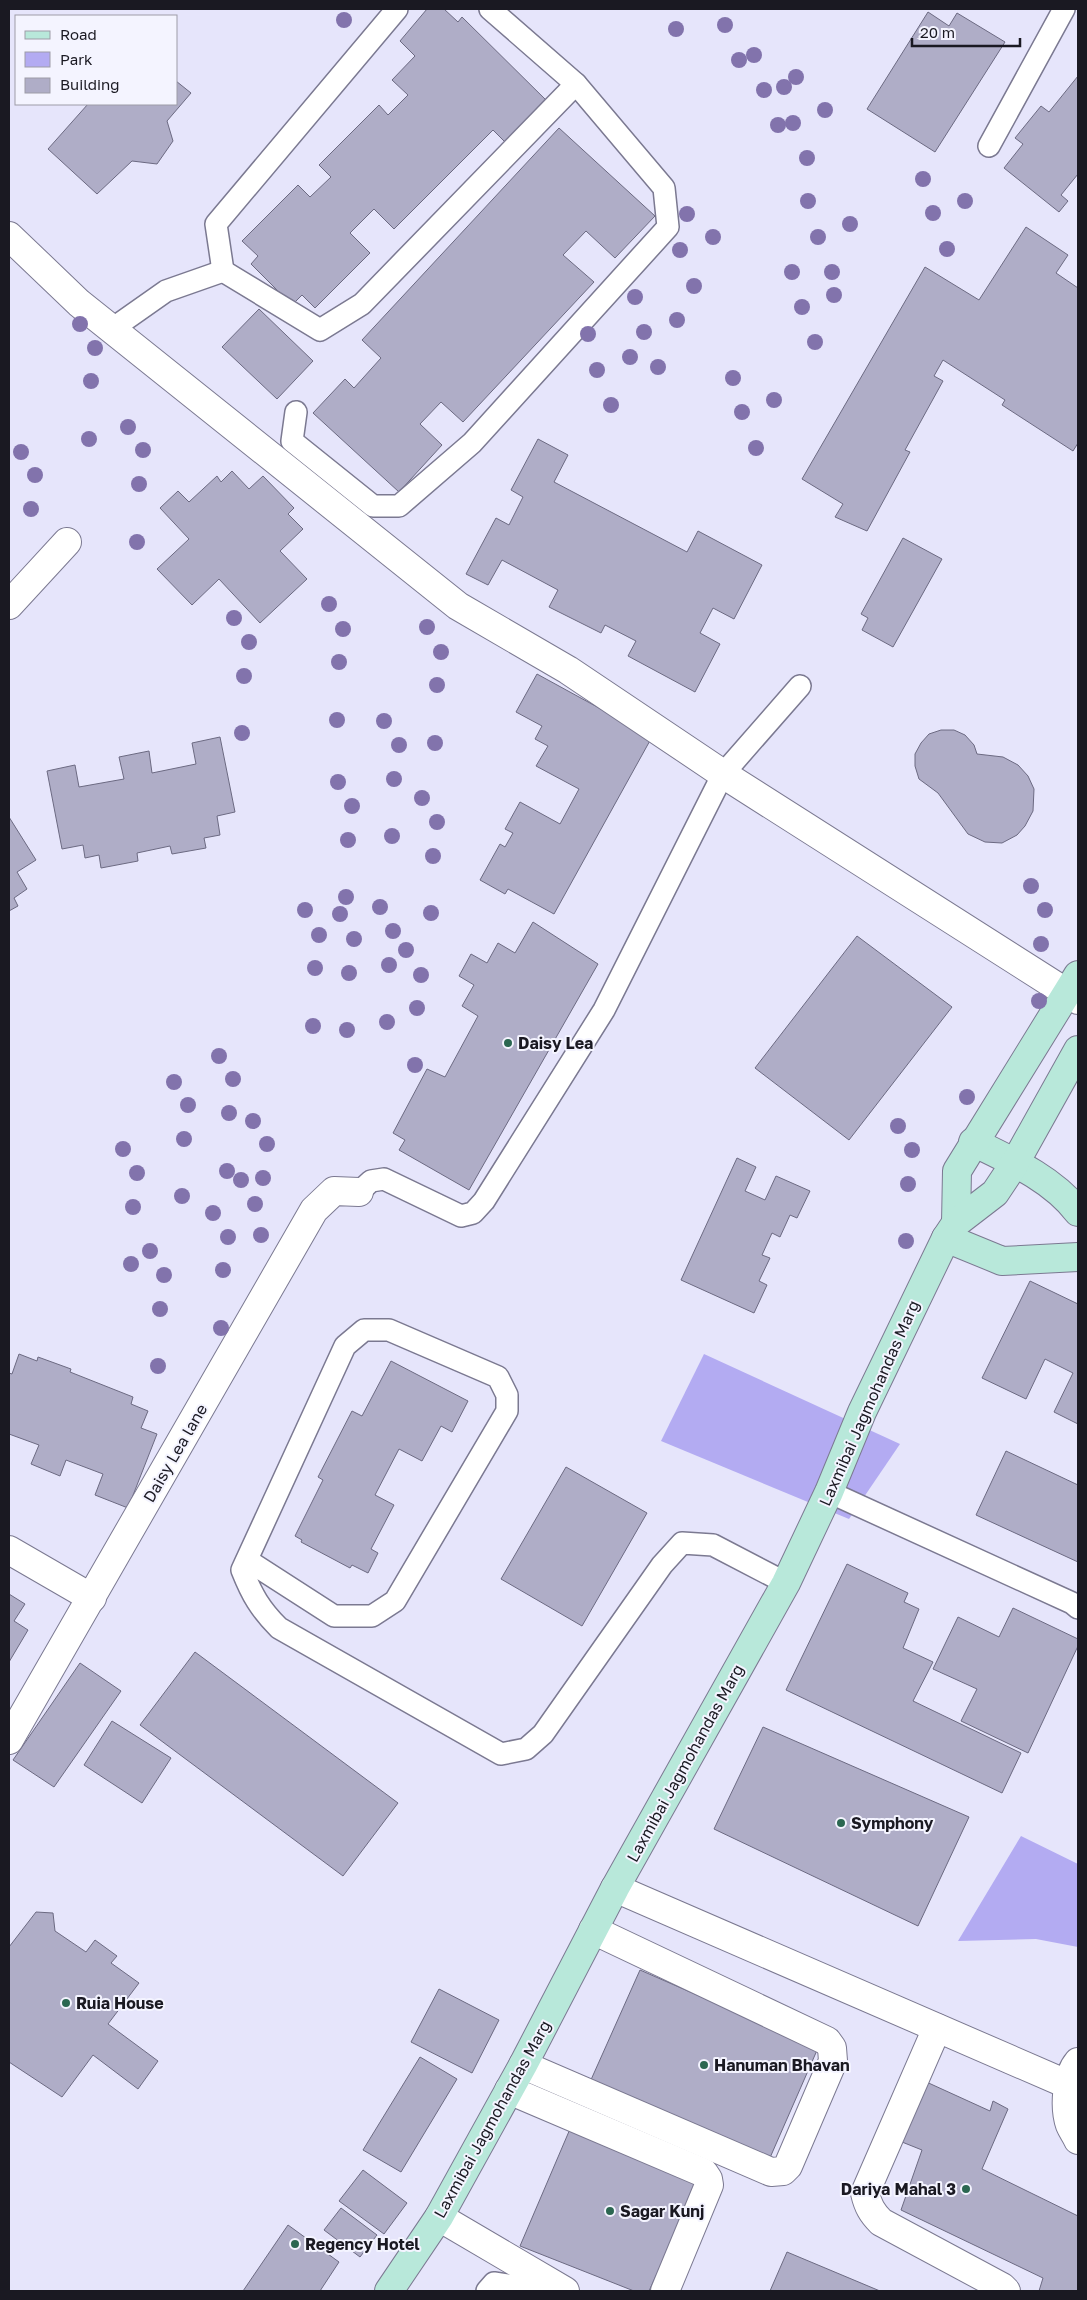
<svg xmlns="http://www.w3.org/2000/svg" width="1087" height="2300" font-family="'Golos Text',sans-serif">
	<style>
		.green { fill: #b3abf2 }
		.building { fill: #afadc7; stroke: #6c6a82 }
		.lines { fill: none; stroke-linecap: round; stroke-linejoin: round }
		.lane-casing { stroke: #7b7991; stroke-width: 24 }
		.street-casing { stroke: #7b7991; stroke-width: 30 }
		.secondary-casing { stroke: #7b7991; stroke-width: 30 }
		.lane { stroke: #fff; stroke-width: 21 }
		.street { stroke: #fff; stroke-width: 28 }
		.secondary { stroke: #b8e8da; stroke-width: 28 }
		.tree { fill: #8273ac }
		.poi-dot { fill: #2b6751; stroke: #f4f4ff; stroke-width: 2 }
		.labels { text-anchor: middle; stroke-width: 4; stroke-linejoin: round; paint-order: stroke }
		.poi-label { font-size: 16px; font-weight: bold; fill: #1a1922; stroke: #f4f4ff; text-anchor: start }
		.street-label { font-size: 16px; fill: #1a1922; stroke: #f4f4ff }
	</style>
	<rect width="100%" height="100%" fill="#e6e5fb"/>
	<g class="green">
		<path d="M704,1354l196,90 -51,75 -188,-78z"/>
		<path d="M1021,1836l57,28v83l-42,-8 -78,2z"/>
	</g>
	<g class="building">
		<path d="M427,9h17l14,13 4,-5 88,87 -41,42 -16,-16 -99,99 -20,-20 -24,24 20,20 -55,55 -13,-13 -10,10 -41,-41 7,-8 -16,-15 56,-56 12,12 21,-20 -12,-12 60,-60 9,10 20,-20 -16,-15 23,-24 -15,-15z"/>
		<path d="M928,12l21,14 8,-13 48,29 -70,110 -68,-43z"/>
		<path d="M1078,76v98l-17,21 7,6 -9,11 -55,-44 19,-24 -8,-6 26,-32 8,6z"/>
		<path d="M176,81l15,12 -24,28 6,20 -16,23 -25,-3 -35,33 -49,-45 40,-45h88z"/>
		<path d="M559,128l96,88 -40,42 -29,-27 -23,24 31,27 -131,140 -22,-20 -21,22 22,21 -43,47 -86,-79 32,-34 9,9 27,-30 -19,-18z"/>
		<path d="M1026,227l42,28 -12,18 22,15v155l-5,8 -71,-46 3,-5 -62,-40 -9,16 9,5 -38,69 5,2 -43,79 -32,-14 8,-13 -41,-25 123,-212 54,33z"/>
		<path d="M259,309l54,52 -36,38 -55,-52z"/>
		<path d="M538,439l30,16 -14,27 133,70 11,-21 64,34 -28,54 -21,-11 -13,25 20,11 -25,48 -67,-36 8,-15 -31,-16 -4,8 -52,-26 9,-17 -56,-30 -14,25 -22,-11 30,-56 13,7 14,-28 -12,-7z"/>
		<path d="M232,471l17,18 14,-13 31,32 -6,6 15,15 -23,22 27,28 -47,44 -41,-44 -27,26 -35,-36 32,-30 -29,-31 18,-17 11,11 28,-26 4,6z"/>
		<path d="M903,538l39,21 -49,88 -31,-17 6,-12 -7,-4z"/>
		<path d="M537,674l115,63 -98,177 -46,-25 -3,5 -25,-14 20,-36 5,3 8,-14 -8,-4 15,-27 40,22 19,-35 -43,-23 12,-20 -13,-7 7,-13 -26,-14z"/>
		<path d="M941,730h13l11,5 9,10 3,9 26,3 15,8 10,11 6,13 -1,22 -8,15 -8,9 -15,8 -17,-1 -17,-8 -30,-41 -19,-14 -4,-13v-12l6,-11 8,-9z"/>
		<path d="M220,737l15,75 -18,4 3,19 -16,3 2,10 -34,6 -2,-8 -33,7 1,8 -37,7 -2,-13 -14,3 -2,-13 -21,4 -15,-78 28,-6 4,22 45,-8 -5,-22 30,-6 3,22 44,-9 -4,-21z"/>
		<path d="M9,817l27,43 -19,12 10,17 -13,9 4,8 -9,5z"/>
		<path d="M533,922l65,42 -129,226 -70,-40 6,-10 -12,-7 34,-64 18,8 33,-61 -16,-10 12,-21 -15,-9 12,-22 16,9 11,-20 17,10z"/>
		<path d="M857,936l95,71 -103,133 -94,-72z"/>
		<path d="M737,1158l19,9 -11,24 20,9 11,-24 34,15 -13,27 -7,-3 -10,22 -8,-4 -10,22 8,3 -11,23 8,4 -13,28 -73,-33z"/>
		<path d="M1030,1281l48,23v120l-24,-12 19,-39 -28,-14 -19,40 -44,-21z"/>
		<path d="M19,1354l18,7 1,-4 33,12 -1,3 63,25 -2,7 17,7 -7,17 16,6 -29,74 -33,-13 8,-21 -37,-14 -6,16 -29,-12 8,-19 -30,-11v-61l3,1z"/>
		<path d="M391,1361l77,40 -16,31 -11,-6 -19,35 -23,-12 -24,46 19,10 -23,44 7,4 -10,20 -16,-8 -2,3 -49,-26 1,-2 -7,-4 28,-56 -5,-3 34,-66 10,5z"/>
		<path d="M1006,1451l72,34v77l-102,-47z"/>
		<path d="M566,1467l81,46 -65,113 -81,-47z"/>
		<path d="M847,1564l61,29 -4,9 15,7 -16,39 30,14 -20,39 108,52 -19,40 -216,-103z"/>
		<path d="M9,1594l16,10 -11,17 14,9 -19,32z"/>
		<path d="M1013,1608l65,31v7l-50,107 -67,-32 16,-32 -44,-20 25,-52 41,20z"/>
		<path d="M195,1652l203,151 -55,73 -203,-151z"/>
		<path d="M80,1663l41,28 -67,96 -41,-27z"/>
		<path d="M112,1721l59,37 -29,45 -58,-38z"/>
		<path d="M763,1727l206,90 -51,109 -204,-97z"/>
		<path d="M36,1912l17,1 2,18 31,21 9,-12 22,16 -6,7 28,20 -31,41 50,37 -20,28 -45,-34 -31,42 -53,-35v-115z"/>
		<path d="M640,1970l178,78 -49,112 -179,-78z"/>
		<path d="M439,1989l60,31 -27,53 -61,-31z"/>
		<path d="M420,2057l37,22 -56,93 -38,-22z"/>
		<path d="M922,2080l68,31 3,-10 15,8 -26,60 96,47v75h-39l4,-13 -142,-68 21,-60 -25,-10z"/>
		<path d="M573,2122l129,54 -53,115h-15l-114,-45z"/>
		<path d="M363,2170l44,33 -23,31 -45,-33z"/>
		<path d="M341,2208l36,27 -17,22 -36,-27z"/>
		<path d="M288,2225l51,37 -19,29h-77z"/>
		<path d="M787,2252l93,39h-110z"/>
	</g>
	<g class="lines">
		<g class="lane-casing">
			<g id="lane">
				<path d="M989,146l75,-137"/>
				<path d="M223,271l97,59 42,-26 214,-220 -86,-75"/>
				<path d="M223,271l-7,-47 181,-215"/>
				<path d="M112,329l54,-38 57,-20"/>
				<path d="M296,412l-4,29 81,65h26l73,-63 196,-216 -4,-39 -88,-104"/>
				<path d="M359,1192l12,-11 13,-2 77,37 12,-3 11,-12 120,-191 119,-236 77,-88"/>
				<path d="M829,1492l243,111 6,5"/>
				<path d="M247,1560l87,56h38l23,-15 112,-190v-16l-9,-18 -109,-47h-25l-19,16 -103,224c10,25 18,39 37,58l222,126 25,-5 17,-15 119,-169 20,-22 31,2 73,38"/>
				<path d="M487,2291l7,-8 57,8"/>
			</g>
		</g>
		<g class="street-casing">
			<g id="street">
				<path d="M9,236l70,67 379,303 110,64 155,104 355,226"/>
				<path d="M9,605l58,-63"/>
				<path d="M9,1550l83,48"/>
				<path d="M9,1740l305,-530 20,-19 25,1"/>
				<path d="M615,1888l454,197"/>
				<path d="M937,2028l-72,165c3,13 7,20 16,29l121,65 4,4"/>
				<path d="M1078,2062c-12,14 -14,46 -8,63 2,5 6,10 8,15"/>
				<path d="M523,2065l248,107 12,-1 5,-5 45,-105 -1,-13 -5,-7 -234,-111"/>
				<path d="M509,2090l195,83 4,6 1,6 -44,106"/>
				<path d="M439,2217l126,74"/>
			</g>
		</g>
		<g class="secondary-casing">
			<g id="secondary">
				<path d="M973,1142c37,18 80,37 105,70"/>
				<path d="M956,1223l1,-52 121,-196"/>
				<path d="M946,1238l56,23 76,-4"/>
				<path d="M389,2291l50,-74 84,-152 92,-177 171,-305 43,-91 33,-80 84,-174 10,-15 39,-30 20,-30 63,-113"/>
			</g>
		</g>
		<use href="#lane" class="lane"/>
		<use href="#street" class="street"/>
		<use href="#secondary" class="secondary"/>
	</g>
	<g class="tree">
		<circle cx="344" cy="20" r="8"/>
		<circle cx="725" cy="25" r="8"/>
		<circle cx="676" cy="29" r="8"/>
		<circle cx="754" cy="55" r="8"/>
		<circle cx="739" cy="60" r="8"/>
		<circle cx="796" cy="77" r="8"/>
		<circle cx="784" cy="87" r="8"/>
		<circle cx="764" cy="90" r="8"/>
		<circle cx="825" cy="110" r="8"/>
		<circle cx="793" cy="123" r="8"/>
		<circle cx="778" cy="125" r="8"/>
		<circle cx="807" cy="158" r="8"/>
		<circle cx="923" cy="179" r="8"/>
		<circle cx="808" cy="201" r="8"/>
		<circle cx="965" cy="201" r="8"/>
		<circle cx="933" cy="213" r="8"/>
		<circle cx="687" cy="214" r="8"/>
		<circle cx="850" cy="224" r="8"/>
		<circle cx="713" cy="237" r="8"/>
		<circle cx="818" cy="237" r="8"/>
		<circle cx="947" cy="249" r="8"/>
		<circle cx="680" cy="250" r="8"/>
		<circle cx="792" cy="272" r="8"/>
		<circle cx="832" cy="272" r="8"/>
		<circle cx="694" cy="286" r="8"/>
		<circle cx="834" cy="295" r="8"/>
		<circle cx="635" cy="297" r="8"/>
		<circle cx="802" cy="307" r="8"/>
		<circle cx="677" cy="320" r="8"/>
		<circle cx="80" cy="324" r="8"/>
		<circle cx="644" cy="332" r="8"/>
		<circle cx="588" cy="334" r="8"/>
		<circle cx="815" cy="342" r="8"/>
		<circle cx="95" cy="348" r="8"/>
		<circle cx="630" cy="357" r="8"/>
		<circle cx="658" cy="367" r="8"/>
		<circle cx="597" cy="370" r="8"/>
		<circle cx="733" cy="378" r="8"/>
		<circle cx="91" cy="381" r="8"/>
		<circle cx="774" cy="400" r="8"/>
		<circle cx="611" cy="405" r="8"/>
		<circle cx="742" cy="412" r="8"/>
		<circle cx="128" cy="427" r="8"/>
		<circle cx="89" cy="439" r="8"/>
		<circle cx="756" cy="448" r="8"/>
		<circle cx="143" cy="450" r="8"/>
		<circle cx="21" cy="452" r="8"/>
		<circle cx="35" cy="475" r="8"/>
		<circle cx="139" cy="484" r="8"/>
		<circle cx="31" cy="509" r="8"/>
		<circle cx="137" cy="542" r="8"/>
		<circle cx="329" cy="604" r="8"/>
		<circle cx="234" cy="618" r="8"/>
		<circle cx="427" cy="627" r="8"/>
		<circle cx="343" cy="629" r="8"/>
		<circle cx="249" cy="642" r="8"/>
		<circle cx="441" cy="652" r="8"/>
		<circle cx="339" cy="662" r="8"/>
		<circle cx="244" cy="676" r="8"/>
		<circle cx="437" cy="685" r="8"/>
		<circle cx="337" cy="720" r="8"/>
		<circle cx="384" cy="721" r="8"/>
		<circle cx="242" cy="733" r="8"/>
		<circle cx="435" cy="743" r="8"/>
		<circle cx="399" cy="745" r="8"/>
		<circle cx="394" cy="779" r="8"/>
		<circle cx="338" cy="782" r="8"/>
		<circle cx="422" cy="798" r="8"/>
		<circle cx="352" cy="806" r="8"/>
		<circle cx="437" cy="822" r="8"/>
		<circle cx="392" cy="836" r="8"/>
		<circle cx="348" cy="840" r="8"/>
		<circle cx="433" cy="856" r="8"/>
		<circle cx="1031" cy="886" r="8"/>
		<circle cx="346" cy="897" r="8"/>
		<circle cx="380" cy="907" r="8"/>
		<circle cx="305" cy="910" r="8"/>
		<circle cx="1045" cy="910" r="8"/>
		<circle cx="431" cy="913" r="8"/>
		<circle cx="340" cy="914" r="8"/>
		<circle cx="393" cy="931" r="8"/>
		<circle cx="319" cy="935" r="8"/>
		<circle cx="354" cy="939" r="8"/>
		<circle cx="1041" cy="944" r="8"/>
		<circle cx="406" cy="950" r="8"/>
		<circle cx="389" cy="965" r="8"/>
		<circle cx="315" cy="968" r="8"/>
		<circle cx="349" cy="973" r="8"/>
		<circle cx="421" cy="975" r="8"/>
		<circle cx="1039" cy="1001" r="8"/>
		<circle cx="417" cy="1008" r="8"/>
		<circle cx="387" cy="1022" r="8"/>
		<circle cx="313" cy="1026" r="8"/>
		<circle cx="347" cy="1030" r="8"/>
		<circle cx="219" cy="1056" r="8"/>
		<circle cx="415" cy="1065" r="8"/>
		<circle cx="233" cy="1079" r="8"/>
		<circle cx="174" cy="1082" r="8"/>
		<circle cx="967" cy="1097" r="8"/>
		<circle cx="188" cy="1105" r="8"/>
		<circle cx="229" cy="1113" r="8"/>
		<circle cx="253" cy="1121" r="8"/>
		<circle cx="898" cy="1126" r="8"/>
		<circle cx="184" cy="1139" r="8"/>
		<circle cx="267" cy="1144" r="8"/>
		<circle cx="123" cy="1149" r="8"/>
		<circle cx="912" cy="1150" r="8"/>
		<circle cx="227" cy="1171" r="8"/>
		<circle cx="137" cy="1173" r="8"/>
		<circle cx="263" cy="1178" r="8"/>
		<circle cx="241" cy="1180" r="8"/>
		<circle cx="908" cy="1184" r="8"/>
		<circle cx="182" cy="1196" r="8"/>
		<circle cx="255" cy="1204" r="8"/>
		<circle cx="133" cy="1207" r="8"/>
		<circle cx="213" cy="1213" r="8"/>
		<circle cx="261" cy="1235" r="8"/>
		<circle cx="228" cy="1237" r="8"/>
		<circle cx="906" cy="1241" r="8"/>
		<circle cx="150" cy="1251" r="8"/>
		<circle cx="131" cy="1264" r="8"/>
		<circle cx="223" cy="1270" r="8"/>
		<circle cx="164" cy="1275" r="8"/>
		<circle cx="160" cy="1309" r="8"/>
		<circle cx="221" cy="1328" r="8"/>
		<circle cx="158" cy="1366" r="8"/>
	</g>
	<g class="poi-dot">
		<circle cx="508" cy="1043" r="5"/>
		<circle cx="841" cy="1823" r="5"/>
		<circle cx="66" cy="2003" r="5"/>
		<circle cx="704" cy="2065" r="5"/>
		<circle cx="966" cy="2189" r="5"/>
		<circle cx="610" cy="2211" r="5"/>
		<circle cx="295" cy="2244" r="5"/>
	</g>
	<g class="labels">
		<g class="poi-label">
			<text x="518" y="1049">Daisy Lea</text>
			<text x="851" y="1829">Symphony</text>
			<text x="76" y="2009">Ruia House</text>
			<text x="714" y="2071">Hanuman Bhavan</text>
			<text x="956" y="2195" text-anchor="end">Dariya Mahal 3</text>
			<text x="620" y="2217">Sagar Kunj</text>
			<text x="305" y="2250">Regency Hotel</text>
		</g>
		<g class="street-label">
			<text transform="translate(869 1403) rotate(-66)" y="6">Laxmibai Jagmohandas Marg</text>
			<text transform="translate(175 1453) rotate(-60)" y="6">Daisy Lea lane</text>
			<text transform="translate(685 1763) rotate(-61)" y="6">Laxmibai Jagmohandas Marg</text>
			<text transform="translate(492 2119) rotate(-61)" y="6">Laxmibai Jagmohandas Marg</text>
		</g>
	</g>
	<rect width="1087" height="2300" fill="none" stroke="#1a1922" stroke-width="20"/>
	<rect x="15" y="15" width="162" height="90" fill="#f4f4ff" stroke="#9d9ca7"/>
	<rect x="25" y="31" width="25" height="8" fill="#b8e8da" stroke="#9d9ca7"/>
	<text x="60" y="40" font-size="15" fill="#1a1922">Road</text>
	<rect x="25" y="52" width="25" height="15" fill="#b3abf2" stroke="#9d9ca7"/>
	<text x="60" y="65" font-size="15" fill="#1a1922">Park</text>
	<rect x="25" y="78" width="25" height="15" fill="#afadc7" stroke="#9d9ca7"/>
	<text x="60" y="90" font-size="15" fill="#1a1922">Building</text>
	<path d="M912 38v8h108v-8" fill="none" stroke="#1a1922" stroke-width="2.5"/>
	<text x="920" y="38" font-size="15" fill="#1a1922" stroke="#f4f4ff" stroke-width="4" paint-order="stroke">20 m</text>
</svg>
